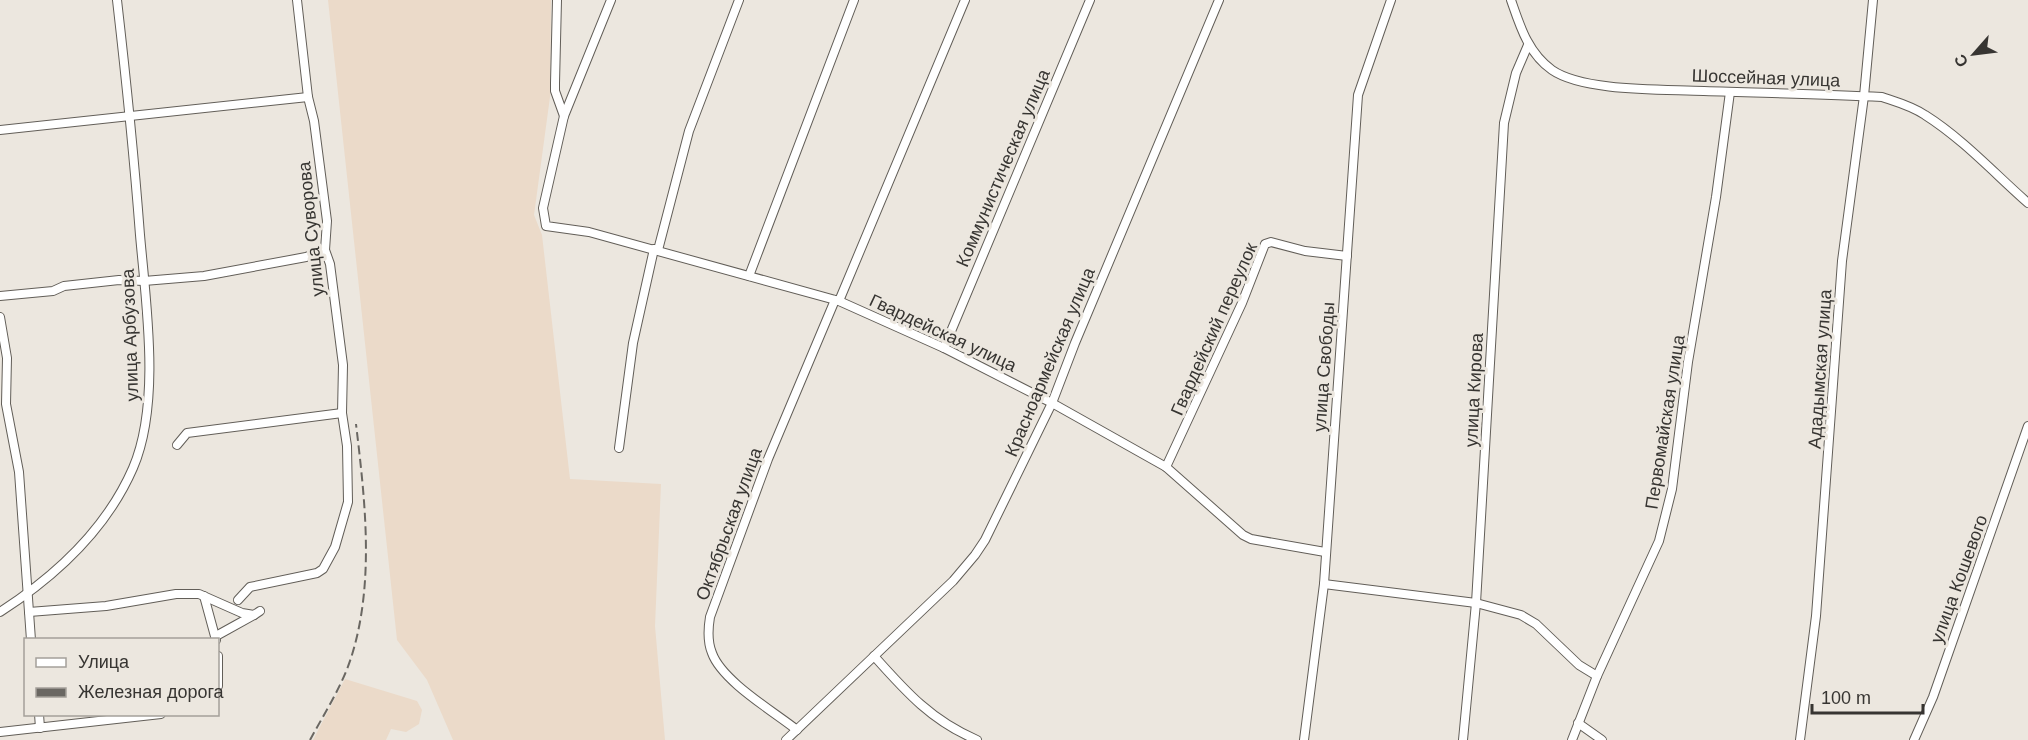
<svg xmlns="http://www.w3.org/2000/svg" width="2028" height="740" font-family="Helvetica,sans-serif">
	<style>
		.industrial { fill: #ebdac9 }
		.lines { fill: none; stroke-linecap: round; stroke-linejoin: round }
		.minor-casing { stroke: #625e58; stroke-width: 10 }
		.minor { stroke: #fff; stroke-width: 8 }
		.rail { stroke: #6a6762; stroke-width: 2; stroke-dasharray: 9 4.5; stroke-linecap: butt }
		.labels { text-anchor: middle; stroke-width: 6; stroke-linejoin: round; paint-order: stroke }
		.street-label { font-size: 18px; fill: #373532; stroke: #ece7df }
	</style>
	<rect width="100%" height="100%" fill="#ece7df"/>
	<g class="industrial">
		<path d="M328,0h223l-1,97 -16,118 8,20 28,244 91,5 -6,142 10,114h-212l-26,-60 -30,-40z"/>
		<path d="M345,679l72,22 5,9 -3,14 -13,8 -15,-3 -5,11h-73z"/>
	</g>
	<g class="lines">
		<g class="minor-casing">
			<g id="minor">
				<path d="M557,0l-2,83v8l9,25"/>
				<path d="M611,0l-47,116 -21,92 3,18 43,6 250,69 105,47 108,55 114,64 77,68 8,4 74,13"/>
				<path d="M1511,0c9,26 17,53 41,70 32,22 112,19 152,21 59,2 119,3 178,6 15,5 30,9 43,18 38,24 70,59 103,88"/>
				<path d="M0,130l308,-33"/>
				<path d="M658,250l31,-119 50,-131"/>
				<path d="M749,276l105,-276"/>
				<path d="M0,296l53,-5 11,-5 55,-6 25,1 60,-5 102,-19 19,-7"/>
				<path d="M839,301l126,-301"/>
				<path d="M0,317l7,41 -1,46 13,68 12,168"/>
				<path d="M944,348l146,-348"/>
				<path d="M177,445l10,-12 155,-20"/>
				<path d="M619,448l14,-105 21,-94"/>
				<path d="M1166,467l76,-164 23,-59 6,-2 34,9 42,5"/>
				<path d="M1324,584l152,19 45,12 15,9 43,41 18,11"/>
				<path d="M204,596l12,44"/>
				<path d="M238,600l12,-13 67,-14 6,-4 12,-22 13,-45 -1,-56 -5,-33 1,-48 -13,-101 -5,-14 2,-29 -13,-100 -6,-24 -11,-97"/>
				<path d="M0,612c56,-36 106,-82 133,-144 28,-65 13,-164 7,-233 -6,-79 -14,-157 -23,-235"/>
				<path d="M29,612l77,-6 70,-12h23l43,19 12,2 6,-4"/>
				<path d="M216,636l38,-21"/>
				<path d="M218,656v30"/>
				<path d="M874,656c32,36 58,65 103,84"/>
				<path d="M39,714l1,14"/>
				<path d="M1578,723l24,17"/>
				<path d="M797,730c-24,-19 -75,-49 -85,-77 -5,-12 -4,-24 -2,-36l58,-158 67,-159"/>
				<path d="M0,732l161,-18"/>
				<path d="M786,740l167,-159 22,-26 10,-15 67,-137 23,-60 144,-343"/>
				<path d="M1304,740l20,-156 34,-489 33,-95"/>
				<path d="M1463,740l13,-137 28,-480 12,-50 12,-28"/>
				<path d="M1572,740l25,-64 62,-135 13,-52 16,-127 28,-165 14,-105"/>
				<path d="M1800,740l16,-124 26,-355 22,-165 9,-96"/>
				<path d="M1914,740l19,-43 95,-271"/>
			</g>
		</g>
		<use href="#minor" class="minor"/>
		<path class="rail" d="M310,740c14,-26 32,-54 41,-82 24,-75 14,-158 5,-234"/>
	</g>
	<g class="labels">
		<g class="street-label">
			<text transform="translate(1766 78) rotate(2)" y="6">Шоссейная улица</text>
			<text transform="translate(1003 168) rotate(-67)" y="6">Коммунистическая улица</text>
			<text transform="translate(311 229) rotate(-96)" y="6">улица Суворова</text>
			<text transform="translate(1214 329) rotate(-66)" y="6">Гвардейский переулок</text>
			<text transform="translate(943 333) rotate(25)" y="6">Гвардейская улица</text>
			<text transform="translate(130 335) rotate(-92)" y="6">улица Арбузова</text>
			<text transform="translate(1050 362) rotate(-67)" y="6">Красноармейская улица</text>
			<text transform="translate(1324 367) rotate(-86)" y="6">улица Свободы</text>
			<text transform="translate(1820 369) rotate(-86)" y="6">Ададымская улица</text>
			<text transform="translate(1474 390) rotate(-87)" y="6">улица Кирова</text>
			<text transform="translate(1665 422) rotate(-81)" y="6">Первомайская улица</text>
			<text transform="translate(729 524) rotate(-70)" y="6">Октябрьская улица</text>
			<text transform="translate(1959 579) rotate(-70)" y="6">улица Кошевого</text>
		</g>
	</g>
	<rect x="24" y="638" width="195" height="78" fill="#ece7df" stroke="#a4a09a" stroke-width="1.5"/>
	<rect x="36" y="658" width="30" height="9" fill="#ffffff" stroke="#a4a09a" stroke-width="1.5"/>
	<text x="78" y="668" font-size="18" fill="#373532">Улица</text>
	<rect x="36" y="688" width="30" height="9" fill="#6a6762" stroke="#a4a09a" stroke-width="1.5"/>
	<text x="78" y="698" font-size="18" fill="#373532">Железная дорога</text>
	<g transform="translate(1974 54) rotate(242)" stroke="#ece7df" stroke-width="4.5" paint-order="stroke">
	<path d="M0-4.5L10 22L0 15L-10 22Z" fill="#373532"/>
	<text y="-9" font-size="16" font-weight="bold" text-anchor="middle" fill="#373532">С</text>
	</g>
	<path d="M1812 704v9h111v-9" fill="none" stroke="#373532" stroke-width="3"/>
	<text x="1821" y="704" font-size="18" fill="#373532" stroke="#ece7df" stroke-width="4.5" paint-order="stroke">100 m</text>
</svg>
